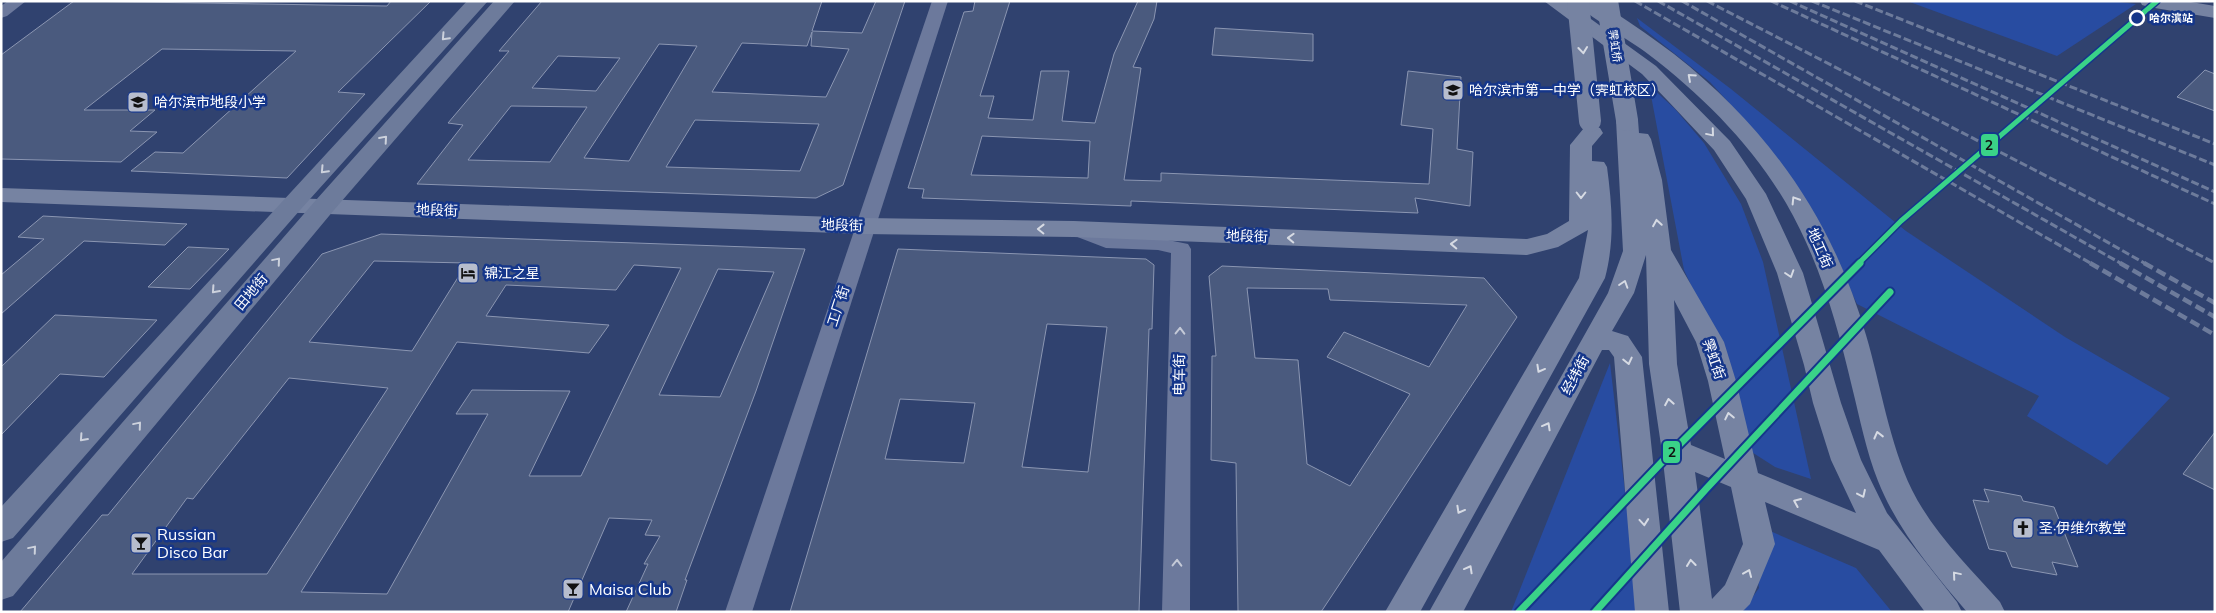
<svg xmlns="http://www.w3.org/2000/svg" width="2216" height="613" font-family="Mulish,'Noto Sans SC',sans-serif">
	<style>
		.green { fill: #284ca1 }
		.building { fill: #4a5a7e; stroke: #8b96b2; fill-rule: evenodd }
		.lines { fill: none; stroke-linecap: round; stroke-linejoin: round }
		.minor { fill: #6c799c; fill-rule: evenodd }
		.major { fill: #7683a2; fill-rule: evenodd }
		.highway { fill: #6d7b9b; fill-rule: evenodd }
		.rail-far1 { stroke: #6d7b9b; stroke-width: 3; stroke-dasharray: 8 3; stroke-linecap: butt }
		.rail { stroke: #6d7b9b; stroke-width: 4.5; stroke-dasharray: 10 4.5; stroke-linecap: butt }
		.major-bridge { stroke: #7683a2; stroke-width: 22 }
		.metro-1-far1-casing { stroke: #15368a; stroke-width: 8 }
		.metro-1-casing { stroke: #15368a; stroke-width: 11 }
		.metro-1-far1 { stroke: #3ad288; stroke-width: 5 }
		.metro-1 { stroke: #3ad288; stroke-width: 7 }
		.oneway { stroke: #ccd1dc }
		.oneway2 { stroke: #d6dae3 }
		.oneway3 { stroke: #c4c9d7 }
		.stop-dot { fill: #15368a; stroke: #fff; stroke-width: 2.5 }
		.labels { text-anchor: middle; stroke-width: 5; stroke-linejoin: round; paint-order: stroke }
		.far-stop-label { font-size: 11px; font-weight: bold; fill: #fff; stroke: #15368a; text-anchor: start }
		.far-street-label { font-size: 11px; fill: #fff; stroke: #15368a }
		.poi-label { font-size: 14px; fill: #fff; stroke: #15368a; text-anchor: start }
		.street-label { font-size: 14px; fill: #fff; stroke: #15368a }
		.near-poi-label { font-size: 16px; fill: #fff; stroke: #15368a; text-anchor: start }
		.line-badge { stroke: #15368a; stroke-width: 2 }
		.pale-badge-label { font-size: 14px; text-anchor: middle; font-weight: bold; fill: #111 }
	</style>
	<rect width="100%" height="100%" fill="#30426f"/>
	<g class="green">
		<path d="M1907,1h205l24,3 -79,52z"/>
		<path d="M1637,18l94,71 175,142 159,106 105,61 -63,67 -80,-49 12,-20 -182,-92 -32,-68 -86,-122 -29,-32 -70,-56z"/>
		<path d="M1649,85l26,24 29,34 37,61 22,58 48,217 -36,-12 -28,-18 -22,-90 -41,-89z"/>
		<path d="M1610,363l29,249h-128z"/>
		<path d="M1749,522l107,46 36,44h-150l17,-24z"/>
	</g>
	<g class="building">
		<path d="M74,1l313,5 4,-5h40l-93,91 27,2 -78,84 -156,-7 24,-19 28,1 113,-102 -134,-2 -78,61h71l-25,21 27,1 -36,30 -120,-3v-104z"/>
		<path d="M542,1h280l-10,30 50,2 14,-32h29l-62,184 -27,13 -399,-14 46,-59 -15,-2 61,-72h-10zM812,32l-1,14 38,3 -23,48 -114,-5 30,-49 65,3zM659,44l38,2 -68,115 -45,-3zM558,56l62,2 -24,33 -64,-3zM511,106l76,1 -37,55 -82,-2zM695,120l124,4 -19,47 -134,-4z"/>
		<path d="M975,1h35l-30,95h14l-6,22 45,2 8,-49h28l-7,50 33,2 19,-69 24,-53h19l-3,18 -21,48 8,1 -17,112 37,1v-8l268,11 4,-55 -32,-4 7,-54 53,6 -4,72 16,3 -3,54 -55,-8 3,15 -287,-12v5l-209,-8 2,-9 -16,-1 56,-176 9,-1zM982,136l108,5 -2,37 -117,-3z"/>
		<path d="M1215,28l98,6v27l-101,-6z"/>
		<path d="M2205,70l10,4v37l-38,-14z"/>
		<path d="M43,216l144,8 -22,21 -81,-4 -83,73v-39l43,-36 -26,-2z"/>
		<path d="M381,234l424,15 -49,142 -71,189h2l-11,32h-50l22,-48h-4l16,-28 -15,-1 7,-15 -43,-2 -41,94h-548l82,-97h6l214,-261zM374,261l93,2 -55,88 -103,-9zM634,265l47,3 -100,208h-52l41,-85 -98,-1 -16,24h32l-101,180 -86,-2 156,-250 132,11 20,-28 -123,-9 20,-31 110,5zM718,269l56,3 -54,125 -61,-2zM289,378l99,10 -121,186h-135l55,-76 6,1z"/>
		<path d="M188,247l41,2 -39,40 -42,-2z"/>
		<path d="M898,249l248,10 8,6 -2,64h-3l-10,283h-349zM1047,324l60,3 -19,145 -66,-5zM900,399l75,4 -11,60 -79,-4z"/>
		<path d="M1222,266l262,12 33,39 -196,295h-83l-2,-149 -25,-3 1,-104h4l-7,-80zM1247,288l81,1 2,11 137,5 -38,62 -85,-35 -17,25 83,37 -60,92 -43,-22 -9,-104 -43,-2z"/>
		<path d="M55,315l102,5 -53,57 -44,-3 -59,61v-68z"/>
		<path d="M2215,432v58l-32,-16z"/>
		<path d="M1984,489l37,7 2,5 31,6 24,60 -26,-5 5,13 -45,-8 -6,-15 -17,-3 -16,-49 16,2z"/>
	</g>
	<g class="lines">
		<g class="minor">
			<path d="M8,1h18l-19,15 -6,2v-12z"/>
			<path d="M932,1h16l-196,611h-27z"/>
			<path d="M1074,223l35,13 49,2 30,6 3,5 -1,363h-28l9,-359 -13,-3 -52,-2 -39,-15 -3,-4 3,-4z"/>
		</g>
		<g class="major">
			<path d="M1544,1h22l90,65 74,75 36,53 37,79 38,130 20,57 26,53 70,89 5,10h-37l-46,-62 -114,-48 10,42 -25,60 -8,8h-62l-18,-160 -13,-88 -3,-109 -12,38 -22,38 16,5 14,21 27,255h-34l-21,-255 -5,-7h-7l-139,262h-34l179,-319 15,-42 -7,-131 3,-5 8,-2 8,2 3,5 1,13 9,1 3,5 11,41 9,70 53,92 12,39 22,92 98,40 -25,-53 -18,-57 -9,-38 -27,-92 -31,-74 -32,-49 -46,-49 -26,-27zM1674,300l22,42 12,39 17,78 -34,-14 -14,-81zM1695,472l36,15 12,57 -18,41 -13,14z"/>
			<path d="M1575,1c6,0 16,-1 23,0 5,2 11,8 16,11 20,13 40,27 60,42 95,75 158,164 192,281 15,51 23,107 46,155 21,42 57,77 88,112l5,10h-38c-34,-40 -69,-81 -89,-131 -12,-30 -18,-62 -26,-94 -15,-64 -33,-127 -66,-184 -35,-59 -84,-108 -138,-149 -15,-12 -65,-40 -73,-53z"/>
			<path d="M2140,1h45l30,5v12l-66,-11 -7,-2z"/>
			<path d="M1592,126l8,2 3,5 -11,13v15l12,1 3,5c5,38 8,73 -2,111l-185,334h-35l194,-334 9,-48 -30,17 -31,8 -453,-18 -209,-3 -864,-32v-14l864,30 209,3 453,18 20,-5 22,-13 1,-76 14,-17z"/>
		</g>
		<g class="highway">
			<path d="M467,1h21l-187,208 -288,329 -12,4v-35z"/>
			<path d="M494,1h21l-181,209 -321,386 -12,4v-38l315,-362z"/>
		</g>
		<g class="rail-far1">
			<path d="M1635,1l457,263"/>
			<path d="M1658,1l464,263"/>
			<path d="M1682,1l464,263"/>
			<path d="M1707,1l508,262"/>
			<path d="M1771,1l444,203"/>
			<path d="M1790,1l425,191"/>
			<path d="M1812,1l403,164"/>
			<path d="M1855,1l360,143"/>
		</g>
		<g class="rail">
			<path d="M2090,263l125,72"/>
			<path d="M2120,263l95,54"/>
			<path d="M2144,263l71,40"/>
		</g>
		<g class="major-bridge">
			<path d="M1578,1l12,120"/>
			<path d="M1607,1l20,119"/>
		</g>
		<g class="metro-1-far1-casing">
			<path id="metro-1-far1" d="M1858,264l43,-43 256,-220"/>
		</g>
		<g class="metro-1-casing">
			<g id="metro-1">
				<path d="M1519,612l143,-150 198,-199"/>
				<path d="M1595,612l111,-123 184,-197"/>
			</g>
		</g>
		<use href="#metro-1-far1" class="metro-1-far1"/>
		<use href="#metro-1" class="metro-1"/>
	</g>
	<defs><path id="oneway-chevron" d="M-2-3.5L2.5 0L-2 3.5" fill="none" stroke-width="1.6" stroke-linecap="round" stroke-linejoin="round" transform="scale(1.25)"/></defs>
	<g class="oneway">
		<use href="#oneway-chevron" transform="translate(445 37) rotate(133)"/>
		<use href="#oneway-chevron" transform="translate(384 139) rotate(-49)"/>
		<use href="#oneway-chevron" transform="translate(324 170) rotate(133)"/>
		<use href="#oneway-chevron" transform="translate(277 261) rotate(-50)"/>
		<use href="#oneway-chevron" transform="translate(215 290) rotate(132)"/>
		<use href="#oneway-chevron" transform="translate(138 425) rotate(-50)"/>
		<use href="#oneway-chevron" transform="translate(83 438) rotate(132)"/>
		<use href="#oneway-chevron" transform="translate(33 549) rotate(-50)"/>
	</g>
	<g class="oneway2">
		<use href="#oneway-chevron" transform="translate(1583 50) rotate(84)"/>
		<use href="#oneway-chevron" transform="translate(1691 77) rotate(-138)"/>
		<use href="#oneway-chevron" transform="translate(1711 133) rotate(50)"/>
		<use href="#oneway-chevron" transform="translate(1581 195) rotate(90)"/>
		<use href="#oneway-chevron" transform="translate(1795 200) rotate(-122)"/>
		<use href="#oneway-chevron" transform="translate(1657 223) rotate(-99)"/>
		<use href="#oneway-chevron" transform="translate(1041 229) rotate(-179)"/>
		<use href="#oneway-chevron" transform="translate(1291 238) rotate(-178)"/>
		<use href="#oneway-chevron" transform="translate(1454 244) rotate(-178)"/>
		<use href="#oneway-chevron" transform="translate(1790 274) rotate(72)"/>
		<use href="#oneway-chevron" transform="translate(1624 284) rotate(-72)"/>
		<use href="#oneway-chevron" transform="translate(1628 361) rotate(77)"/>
		<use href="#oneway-chevron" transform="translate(1540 369) rotate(119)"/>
		<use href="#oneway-chevron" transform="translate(1669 402) rotate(-100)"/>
		<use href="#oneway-chevron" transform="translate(1729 416) rotate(-102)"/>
		<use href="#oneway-chevron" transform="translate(1547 426) rotate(-61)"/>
		<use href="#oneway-chevron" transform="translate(1878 435) rotate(-104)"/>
		<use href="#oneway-chevron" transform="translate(1862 494) rotate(65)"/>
		<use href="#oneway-chevron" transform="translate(1797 502) rotate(-157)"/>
		<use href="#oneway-chevron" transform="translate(1460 510) rotate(119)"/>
		<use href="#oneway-chevron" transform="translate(1644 522) rotate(85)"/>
		<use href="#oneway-chevron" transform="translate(1691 563) rotate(-97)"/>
		<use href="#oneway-chevron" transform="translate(1469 569) rotate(-61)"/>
		<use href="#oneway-chevron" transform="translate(1748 573) rotate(-67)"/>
		<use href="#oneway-chevron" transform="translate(1956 575) rotate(-130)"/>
	</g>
	<g class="oneway3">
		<use href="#oneway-chevron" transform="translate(1180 331) rotate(-89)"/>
		<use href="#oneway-chevron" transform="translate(1177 563) rotate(-89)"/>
	</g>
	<defs>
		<g id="school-square" transform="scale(1.125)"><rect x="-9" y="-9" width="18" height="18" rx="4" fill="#b7bdcd" stroke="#15368a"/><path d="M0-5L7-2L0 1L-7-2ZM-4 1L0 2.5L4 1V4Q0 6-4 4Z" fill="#111"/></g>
		<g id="hotel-square" transform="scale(1.125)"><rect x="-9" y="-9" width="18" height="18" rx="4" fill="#b7bdcd" stroke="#15368a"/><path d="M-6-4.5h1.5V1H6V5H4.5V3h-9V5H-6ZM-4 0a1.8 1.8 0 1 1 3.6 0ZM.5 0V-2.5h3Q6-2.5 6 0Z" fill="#111"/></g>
		<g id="church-square" transform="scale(1.125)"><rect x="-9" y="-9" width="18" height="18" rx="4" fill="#b7bdcd" stroke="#15368a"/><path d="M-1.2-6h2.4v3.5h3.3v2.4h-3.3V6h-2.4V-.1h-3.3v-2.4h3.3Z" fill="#111"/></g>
		<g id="bar-square" transform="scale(1.125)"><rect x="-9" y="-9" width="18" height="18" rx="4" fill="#b7bdcd" stroke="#15368a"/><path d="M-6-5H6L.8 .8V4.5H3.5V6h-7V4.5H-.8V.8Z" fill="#111"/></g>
	</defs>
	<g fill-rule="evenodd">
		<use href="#school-square" x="1453" y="90"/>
		<use href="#school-square" x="138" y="102"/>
		<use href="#hotel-square" x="468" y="273"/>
		<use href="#church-square" x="2023" y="528"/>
		<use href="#bar-square" x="141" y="543"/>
		<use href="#bar-square" x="573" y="589"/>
	</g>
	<circle class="stop-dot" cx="2137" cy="18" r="7"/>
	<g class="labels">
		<g class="far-stop-label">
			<text x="2149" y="22">哈尔滨站</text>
		</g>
		<g class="far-street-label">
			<text transform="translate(1615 46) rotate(81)" y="4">霁虹桥</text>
		</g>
		<g class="poi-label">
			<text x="1469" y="95">哈尔滨市第一中学（霁虹校区）</text>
			<text x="154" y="107">哈尔滨市地段小学</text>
			<text x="484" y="278">锦江之星</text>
			<text x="2039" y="533">圣·伊维尔教堂</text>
		</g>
		<g class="street-label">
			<text transform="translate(437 210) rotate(2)" y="5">地段街</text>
			<text transform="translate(842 225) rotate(2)" y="5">地段街</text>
			<text transform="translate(1247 236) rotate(2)" y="5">地段街</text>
			<text transform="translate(1820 248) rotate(66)" y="5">地工街</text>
			<text transform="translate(251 292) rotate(-50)" y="5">田地街</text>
			<text transform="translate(838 306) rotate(-72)" y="5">工厂街</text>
			<text transform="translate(1714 359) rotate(71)" y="5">霁虹街</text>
			<text transform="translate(1179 375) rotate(-89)" y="5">电车街</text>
			<text transform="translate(1575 375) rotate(-61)" y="5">经纬街</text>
		</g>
		<g class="near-poi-label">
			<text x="157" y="540">Russian<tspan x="157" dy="18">Disco Bar</tspan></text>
			<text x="589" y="595">Maisa Club</text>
		</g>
	</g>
	<g class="line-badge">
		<rect x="1980" y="133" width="19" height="24" rx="5" fill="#3ad288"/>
		<rect x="1662" y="440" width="19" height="24" rx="5" fill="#3ad288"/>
	</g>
	<g class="pale-badge-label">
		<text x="1989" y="150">2</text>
		<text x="1672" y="457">2</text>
	</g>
	<rect width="2216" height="613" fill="none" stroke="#ffffff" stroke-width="5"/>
</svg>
